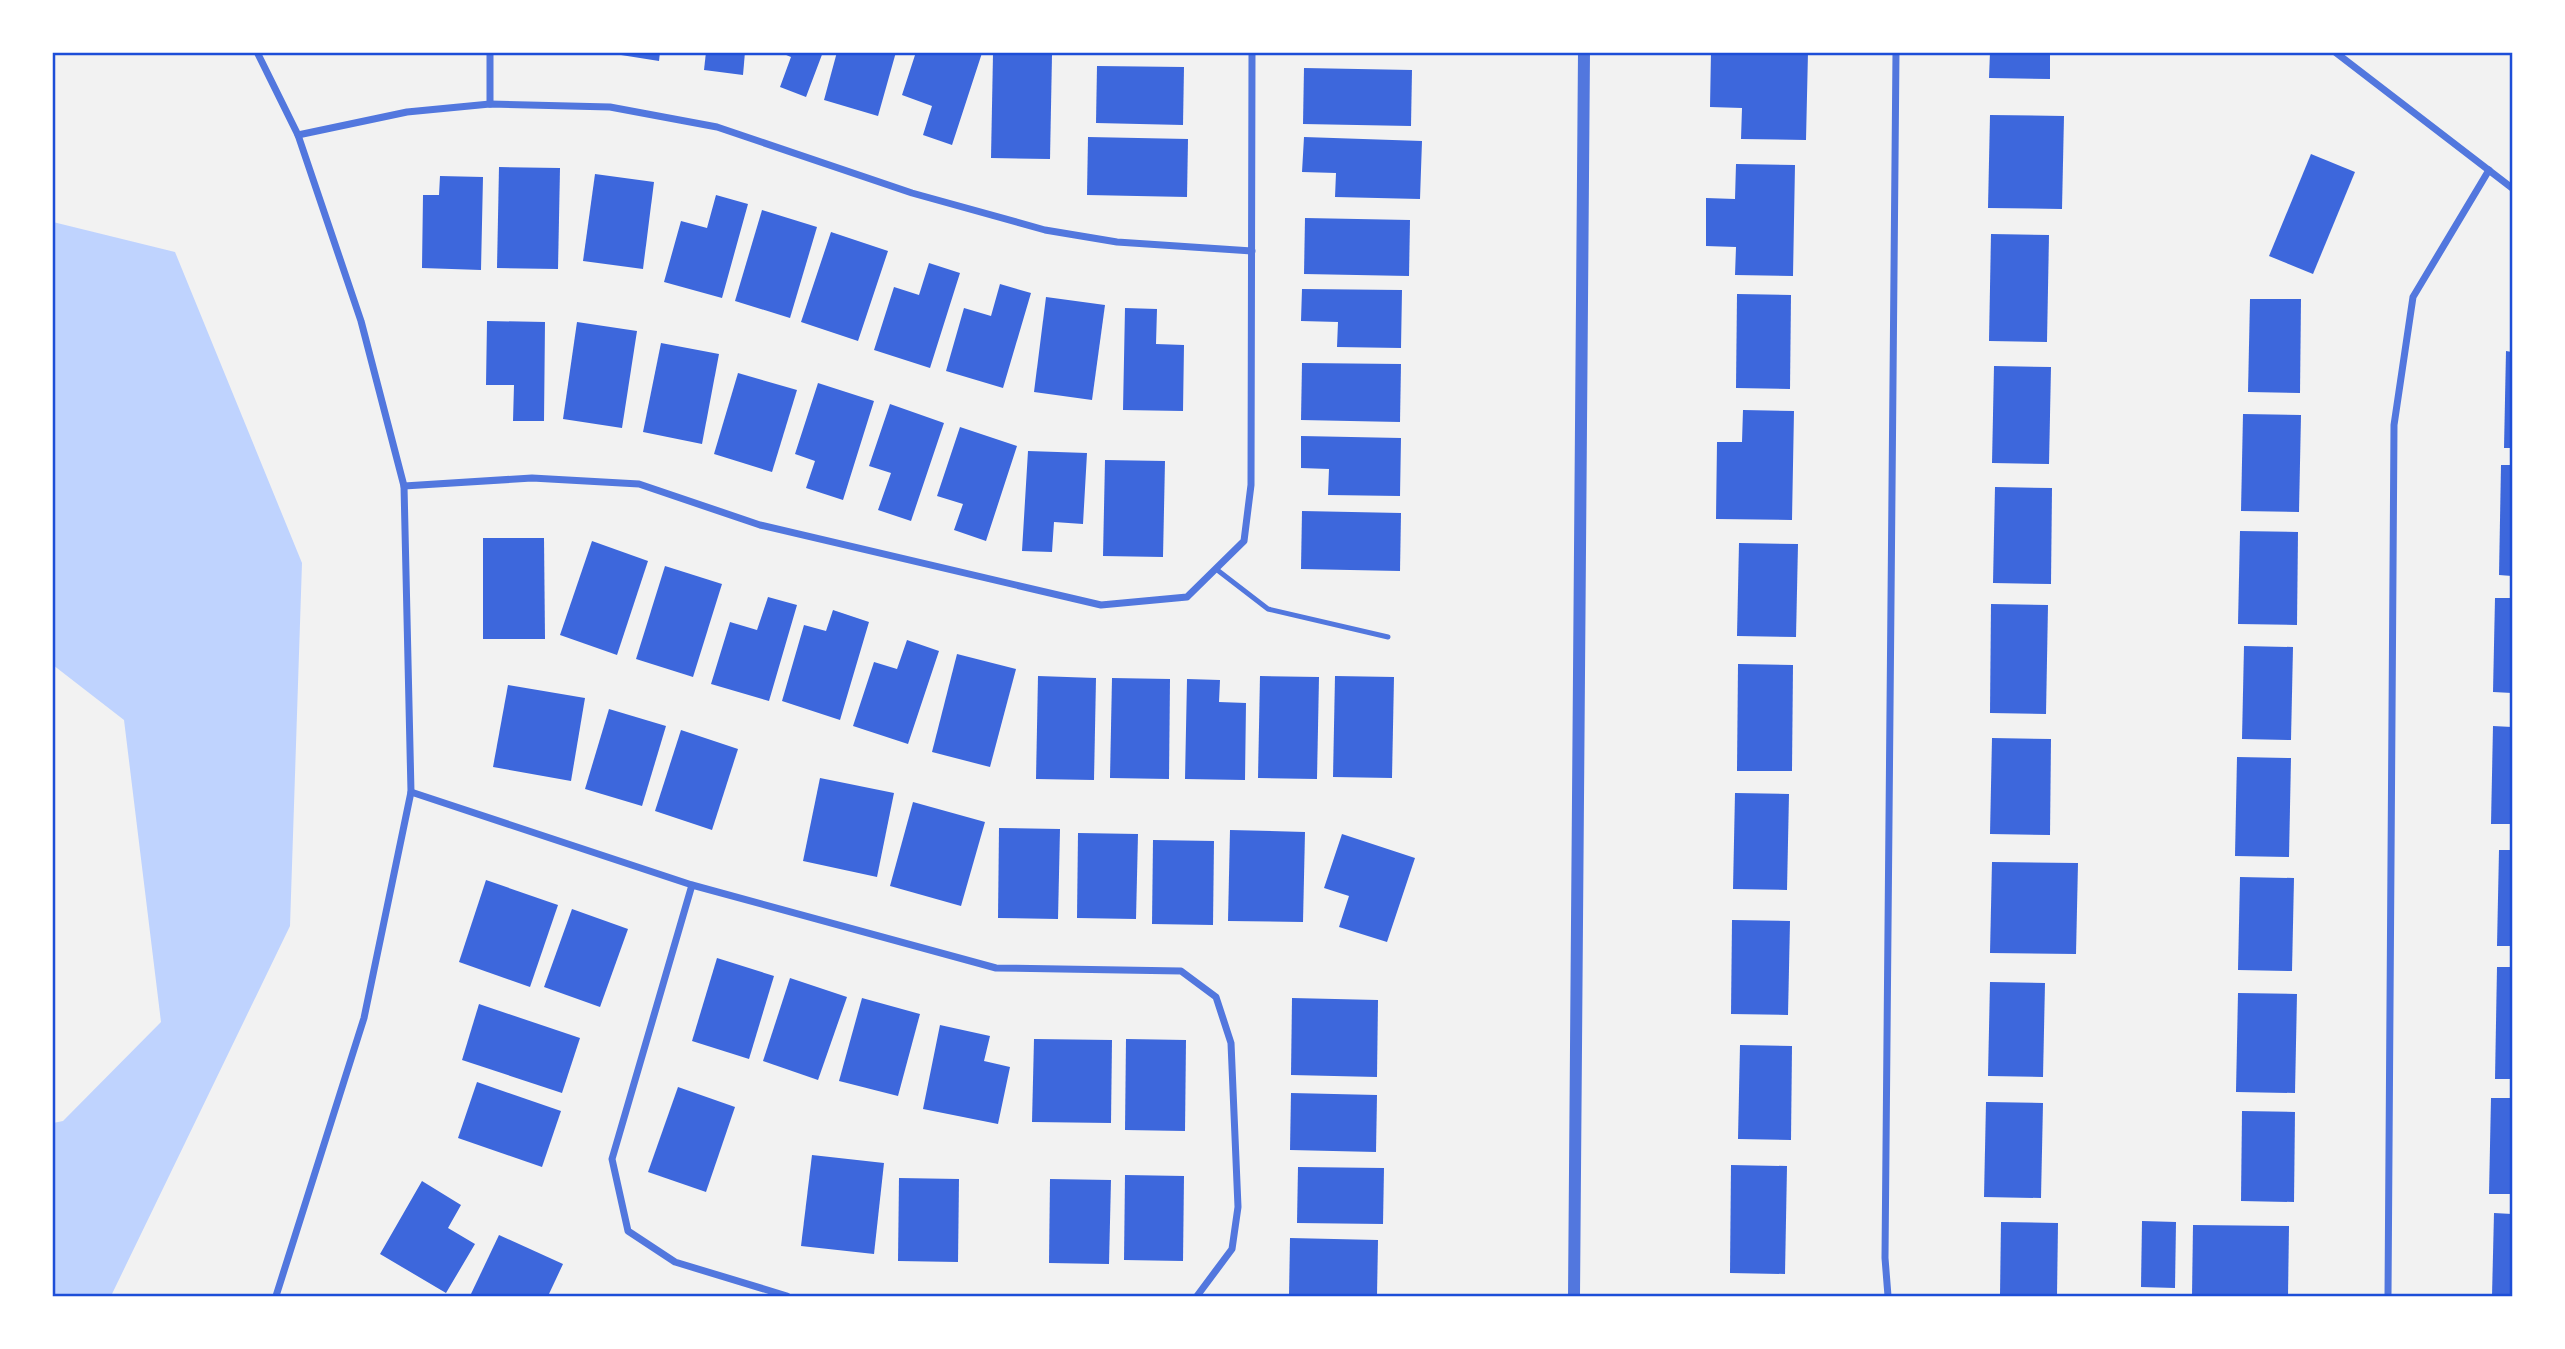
<svg xmlns="http://www.w3.org/2000/svg" width="2565" height="1349" font-family="Barlow,sans-serif">
	<style>
		.water { fill: #bfd3fe }
		.building { fill: #3d67dc }
		.lines { fill: none; stroke-linecap: round; stroke-linejoin: round }
		.service { stroke: #5277de; stroke-width: 5 }
		.minor { stroke: #5277de; stroke-width: 7 }
		.tertiary { stroke: #5277de; stroke-width: 12 }
		.neatline { fill: none; stroke: #1d4ed8; stroke-width: 2.5 }
	</style>
	<rect width="100%" height="100%" fill="#f2f2f2"/>
	<path class="water" d="M53,222l122,30 127,311 -12,363 -179,370h-58v-173l10,-2 98,-99 -37,-302 -71,-55z"/>
	<g class="building">
		<path d="M602,52h58l-1,9z"/>
		<path d="M706,52h39l-2,23 -39,-5z"/>
		<path d="M779,52h44l-17,45 -26,-10 11,-30z"/>
		<path d="M837,52h59l-18,64 -54,-16z"/>
		<path d="M916,52l66,1 -30,92 -29,-10 9,-29 -30,-11z"/>
		<path d="M1711,52h97l-2,88 -65,-1 1,-31 -32,-1z"/>
		<path d="M1990,52h60v27l-61,-1z"/>
		<path d="M993,54l59,1 -2,104 -59,-1z"/>
		<path d="M1097,66l87,1 -1,58 -87,-2z"/>
		<path d="M1304,68l108,2 -1,56 -108,-2z"/>
		<path d="M1990,115l74,1 -2,93 -74,-1z"/>
		<path d="M1088,137l100,2 -1,58 -100,-2z"/>
		<path d="M1304,137l118,4 -2,58 -85,-2 1,-24 -34,-1z"/>
		<path d="M2311,154l44,18 -42,102 -44,-18z"/>
		<path d="M1736,164l59,1 -2,111 -58,-1 1,-28 -30,-1v-48l29,1z"/>
		<path d="M499,167l61,1 -2,101 -61,-1z"/>
		<path d="M595,174l59,8 -11,87 -60,-8z"/>
		<path d="M440,176l43,1 -2,93 -59,-2 1,-73h16z"/>
		<path d="M716,195l32,9 -26,94 -58,-16 17,-61 26,7z"/>
		<path d="M762,210l55,17 -27,91 -55,-17z"/>
		<path d="M1305,218l105,2 -1,56 -105,-2z"/>
		<path d="M831,232l57,19 -30,90 -57,-19z"/>
		<path d="M1991,234l58,1 -2,107 -58,-1z"/>
		<path d="M929,263l31,10 -30,95 -56,-18 20,-63 25,8z"/>
		<path d="M1000,284l31,9 -28,95 -57,-17 18,-63 27,8z"/>
		<path d="M1302,289l100,1 -1,58 -64,-1 1,-25 -37,-1z"/>
		<path d="M1737,294l54,1 -1,94 -54,-1z"/>
		<path d="M1046,297l59,8 -13,95 -58,-8z"/>
		<path d="M2250,299h51l-1,94 -52,-1z"/>
		<path d="M1125,308l32,1 -1,35 28,1 -1,66 -60,-1z"/>
		<path d="M487,321l58,1 -1,99h-31l1,-36h-28z"/>
		<path d="M577,322l60,9 -15,97 -59,-9z"/>
		<path d="M661,343l58,11 -17,90 -59,-12z"/>
		<path d="M2506,351l6,1v96h-8z"/>
		<path d="M1302,363l99,1 -1,58 -99,-2z"/>
		<path d="M1994,366l57,1 -2,97 -57,-1z"/>
		<path d="M738,373l59,17 -25,82 -58,-18z"/>
		<path d="M818,383l56,18 -31,99 -37,-12 9,-27 -20,-7z"/>
		<path d="M890,404l54,19 -33,98 -33,-11 13,-37 -22,-7z"/>
		<path d="M1743,410l51,1 -2,109 -76,-1 1,-77h25z"/>
		<path d="M2243,414l58,1 -2,97 -58,-1z"/>
		<path d="M960,427l57,19 -31,95 -32,-11 9,-26 -26,-8z"/>
		<path d="M1301,436l100,2 -1,58 -72,-1 1,-26 -28,-1z"/>
		<path d="M1028,451l59,2 -4,71 -29,-2 -2,30 -30,-1z"/>
		<path d="M1105,460l60,1 -2,96 -60,-1z"/>
		<path d="M2501,465h11v111l-13,-1z"/>
		<path d="M1995,487l57,1 -1,96 -58,-1z"/>
		<path d="M1302,511l99,2 -1,58 -99,-2z"/>
		<path d="M2240,531l58,1 -1,93 -59,-1z"/>
		<path d="M483,538h61l1,101h-62z"/>
		<path d="M592,541l56,20 -31,94 -57,-20z"/>
		<path d="M1739,543l59,1 -2,93 -59,-1z"/>
		<path d="M665,566l57,18 -29,93 -57,-18z"/>
		<path d="M768,597l29,8 -28,96 -58,-17 19,-62 27,8z"/>
		<path d="M2495,598h17v95l-19,-1z"/>
		<path d="M1991,604l57,1 -2,109 -56,-1z"/>
		<path d="M833,610l36,12 -29,98 -58,-19 22,-76 22,6z"/>
		<path d="M907,640l32,11 -31,93 -55,-18 21,-64 23,7z"/>
		<path d="M2244,646l49,1 -2,93 -49,-1z"/>
		<path d="M957,654l59,15 -26,98 -58,-15z"/>
		<path d="M1738,664l55,1 -1,106h-55z"/>
		<path d="M1038,676l58,2 -2,102 -58,-1z"/>
		<path d="M1260,676l59,1 -2,102 -59,-1z"/>
		<path d="M1335,676l59,1 -2,101 -59,-1z"/>
		<path d="M1112,678l58,1 -1,100 -59,-1z"/>
		<path d="M1187,679l33,1 -1,22 27,1 -1,77 -60,-1z"/>
		<path d="M508,685l77,13 -14,83 -78,-14z"/>
		<path d="M609,709l57,17 -24,80 -57,-17z"/>
		<path d="M2493,726l19,1v97h-21z"/>
		<path d="M681,730l57,19 -26,81 -57,-19z"/>
		<path d="M1992,738l59,1 -1,96 -60,-1z"/>
		<path d="M2237,757l54,1 -2,99 -54,-1z"/>
		<path d="M820,778l74,15 -17,84 -74,-16z"/>
		<path d="M1735,793l54,1 -2,96 -54,-1z"/>
		<path d="M913,802l72,20 -24,84 -71,-20z"/>
		<path d="M999,828l61,1 -2,90 -60,-1z"/>
		<path d="M1230,830l75,2 -2,90 -75,-1z"/>
		<path d="M1078,833l60,1 -2,85 -59,-1z"/>
		<path d="M1342,834l73,24 -28,84 -48,-15 10,-31 -25,-8z"/>
		<path d="M1153,840l61,1 -1,84 -61,-1z"/>
		<path d="M2499,850h13v96h-15z"/>
		<path d="M1992,862l86,1 -2,91 -86,-1z"/>
		<path d="M2240,877l54,1 -2,93 -54,-1z"/>
		<path d="M486,880l72,25 -28,82 -71,-25z"/>
		<path d="M572,909l56,20 -28,78 -56,-20z"/>
		<path d="M1732,920l58,1 -2,94 -57,-1z"/>
		<path d="M717,958l57,18 -25,83 -57,-18z"/>
		<path d="M2497,967h15v112h-17z"/>
		<path d="M790,978l57,19 -29,83 -55,-19z"/>
		<path d="M1990,982l55,1 -2,94 -55,-1z"/>
		<path d="M2238,993l59,1 -2,99 -59,-1z"/>
		<path d="M862,998l58,16 -22,82 -59,-15z"/>
		<path d="M1292,998l86,2 -1,77 -86,-2z"/>
		<path d="M479,1004l101,34 -18,55 -100,-33z"/>
		<path d="M940,1025l50,11 -6,25 26,6 -12,57 -75,-15z"/>
		<path d="M1034,1039l78,1 -1,83 -79,-1z"/>
		<path d="M1126,1039l60,1 -1,91 -60,-1z"/>
		<path d="M1740,1045l52,1 -1,94 -53,-1z"/>
		<path d="M477,1082l84,29 -19,56 -84,-29z"/>
		<path d="M678,1087l57,20 -29,85 -58,-20z"/>
		<path d="M1291,1093l86,2 -1,57 -86,-2z"/>
		<path d="M2491,1098h21v96h-23z"/>
		<path d="M1986,1102l57,1 -2,95 -57,-1z"/>
		<path d="M2242,1111l53,1 -1,90 -53,-1z"/>
		<path d="M812,1155l72,8 -10,91 -73,-8z"/>
		<path d="M1731,1165l56,1 -2,108 -55,-1z"/>
		<path d="M1298,1167l86,1 -1,56 -86,-1z"/>
		<path d="M1125,1175l59,1 -1,85 -59,-1z"/>
		<path d="M899,1178l60,1 -1,83 -60,-1z"/>
		<path d="M1050,1179l61,1 -2,84 -60,-1z"/>
		<path d="M422,1181l39,24 -13,23 27,16 -29,49 -66,-39z"/>
		<path d="M2494,1213l18,1v82h-20z"/>
		<path d="M2142,1221l34,1 -1,66 -34,-1z"/>
		<path d="M2001,1222l57,1 -1,73h-57z"/>
		<path d="M2193,1225l96,1 -1,70h-96z"/>
		<path d="M499,1235l64,29 -15,32h-78z"/>
		<path d="M1290,1238l88,2 -1,56h-88z"/>
	</g>
	<g class="lines">
		<path class="service" d="M1216,569l52,40 120,28"/>
		<g class="minor">
			<path d="M257,52l41,83 63,186 43,165 7,306 -47,226 -88,278"/>
			<path d="M2335,52l177,136"/>
			<path d="M490,104v-52"/>
			<path d="M298,135l109,-23 83,-8 120,3 107,20 195,66 133,37 72,12 135,9"/>
			<path d="M404,486l128,-8 107,6 121,41 341,80 86,-8 57,-56 7,-56 1,-433"/>
			<path d="M411,792l281,93 304,83 185,3 35,26 15,46 7,164 -6,42 -35,47"/>
			<path d="M692,885l-80,274 16,72 47,31 112,34"/>
			<path d="M1888,1296l-3,-38 11,-1206"/>
			<path d="M2388,1296l6,-871 19,-128 76,-127"/>
		</g>
		<path class="tertiary" d="M1574,1296l10,-1244"/>
	</g>
	<rect width="2565" height="1349" fill="none" stroke="#ffffff" stroke-width="108"/>
	<rect x="54" y="54" width="2457" height="1241" class="neatline"/>
</svg>
